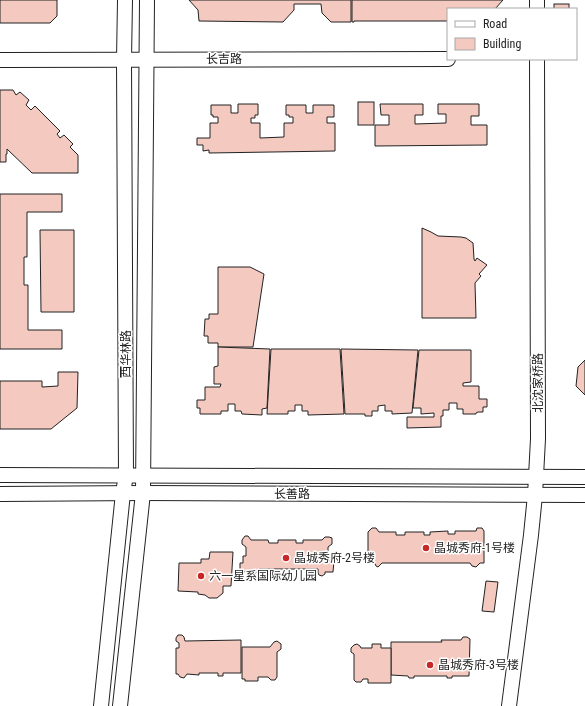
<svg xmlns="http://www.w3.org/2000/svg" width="585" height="706" font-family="'Roboto Condensed','Noto Sans SC',sans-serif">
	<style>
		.building { fill: #f3c9c0; stroke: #222 }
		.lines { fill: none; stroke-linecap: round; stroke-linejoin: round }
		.minor-casing { stroke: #222; stroke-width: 16 }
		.minor { stroke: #fff; stroke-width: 14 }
		.poi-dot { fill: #c62828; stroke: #fff; stroke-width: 1.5 }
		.labels { text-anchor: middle; stroke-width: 3; stroke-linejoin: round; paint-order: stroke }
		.street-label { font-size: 12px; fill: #222; stroke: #fff }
		.poi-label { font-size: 12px; fill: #222; stroke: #fff; text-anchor: start }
	</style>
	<rect width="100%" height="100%" fill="#fff"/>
	<g class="building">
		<path d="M0,0h57v16l-7,7h-50z"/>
		<path d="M189,0h162v22h-20l-9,-9 -1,-9h-27v6l-11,12 -84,-1 -1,-11z"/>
		<path d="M352,0h151l-8,9h-47v12h-94v1h-2z"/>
		<rect x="554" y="4" width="15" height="5"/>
		<path d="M0,90h13l3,5 4,-3 9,8 -3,5 5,5 4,-4 25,25 -3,3 3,4 4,-3 9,9 -3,3 8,8v18h-46l-25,-24v5h-1v8h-6z"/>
		<rect x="358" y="102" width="16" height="23"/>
		<path d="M238,104h20v11h-3v3h-4v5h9v15l24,-1v-14h9v-6h-4v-2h-3v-10h20v8h7v-8h21v12h-7v6h8v28l-126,2v-3l-6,1v-6h-6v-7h13v-15h8v-6h-5v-2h-2v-10h20v8h7z"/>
		<path d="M380,104h43v11h-8v9l31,-1v-9h-8v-10h41v12h-8v9h16v20l-112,1v-21h14v-10h-8z"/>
		<path d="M0,194h62v18h-35v45h-3v28h4v45h34v19h-62z"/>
		<path d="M422,228l9,4 7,4 23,1 5,1 7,5 1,16 1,2 2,-3 10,7 -8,9 2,2 -6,7 1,35h-54z"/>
		<path d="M40,230h34v82h-33z"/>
		<path d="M218,267h32l14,7 -11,73h-35v-4h-10v-7h-4l1,-17h4v-5h9z"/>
		<path d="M218,347l52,2 -3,59 -5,1v6l-20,-1 -1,-3h-6v-7h-7v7h-7v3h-21v-6h-3v-8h8v-13h15l1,-3h-7v-17l4,-1z"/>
		<path d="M271,349h69l4,65 -36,1v-4h-6v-6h-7v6h-7v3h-21z"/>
		<path d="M341,349l77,1 -6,63 -20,1v-3h-7v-6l-7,1v5h-6v5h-7v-2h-20z"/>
		<path d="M419,350h52v32l-8,1v3h16v13h8v8h-4v5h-5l-2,1v1h-13v-5h-6v-6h-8v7h-6v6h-2v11l-34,1v-11h27v-4l-13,1v-6h-8z"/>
		<path d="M585,360v35l-9,-9 2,-19z"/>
		<path d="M58,372h20l-1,36 -26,21h-51v-48h42v6l16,-1z"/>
		<path d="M372,528h4l3,4h17v3h9v-3h19v3h6v-3l18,-1v3h7v-3h21l1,-3h5l2,3v32h-4l-4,4 -4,-1 -2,-3h-88l-4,4 -2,-1 -2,-4h-6v-30z"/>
		<path d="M245,536h3l3,4h17l1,3h9v-3h18v3h7v-3h19l3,-3h4l3,1v6l-4,3v14h6l-1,11h-8v2l-3,2 -3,-1 -1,-2v-4h-59l-5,6h-4l-2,-3 -8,-1v-8h3v-7h3v-9l-4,-3v-4z"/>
		<path d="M210,552h23l-2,34h-8v7l-6,5h-8l-4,-3 -7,-1v-2l-20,-1 1,-28h22v-4h8z"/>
		<path d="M486,581l12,1 -4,30 -12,-1z"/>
		<path d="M178,635h4l2,2 1,4 56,-1v33h-18v3h-5v-3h-19v2l-12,-1 -3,4 -4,-1 -2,-3h-2v-26h3v-5l-3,-2v-3z"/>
		<path d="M463,637h4l3,2 -1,37h-17v2h-5v-2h-33v2h-5l-1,-2 -17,-1v-33h51l-1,-2h20z"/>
		<path d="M277,641l4,3v5l-4,3v25l-2,3h-4l-3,-3h-10v4h-13v-2h-3v-32h28l4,-5z"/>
		<path d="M357,644l3,2 1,2h11v-4h9v4h10v35h-23v-4h-5l-2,3h-5l-2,-2v-26l-3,-2v-4l3,-3z"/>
	</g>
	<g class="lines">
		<g class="minor-casing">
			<g id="minor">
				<path d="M537,9v-9"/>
				<path d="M0,60l448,-1"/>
				<path d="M0,475l585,2"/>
				<path d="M0,494l143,-1 442,2"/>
				<path d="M101,706l22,-213 3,-18 -2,-415 1,-60"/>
				<path d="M120,706l23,-213 4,-493"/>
				<path d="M509,706l22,-171 4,-40 3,-56 -1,-380"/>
			</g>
		</g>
		<use href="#minor" class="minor"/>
	</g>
	<g class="poi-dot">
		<circle cx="426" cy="548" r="4"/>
		<circle cx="286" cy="558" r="4"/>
		<circle cx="201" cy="576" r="4"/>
		<circle cx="430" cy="665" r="4"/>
	</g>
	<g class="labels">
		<g class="street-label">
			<text x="224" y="63">长吉路</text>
			<text transform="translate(126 354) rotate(-90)" y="4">西华林路</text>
			<text transform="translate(538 383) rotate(-90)" y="4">北沈家桥路</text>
			<text x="292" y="498">长善路</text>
		</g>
		<g class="poi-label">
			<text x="434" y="552">晶城秀府-1号楼</text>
			<text x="294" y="562">晶城秀府-2号楼</text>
			<text x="209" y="580">六一星系国际幼儿园</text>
			<text x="438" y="669">晶城秀府-3号楼</text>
		</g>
	</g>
	<rect x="447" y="8" width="130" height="52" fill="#ffffff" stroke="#a7a7a7"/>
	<rect x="455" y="21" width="20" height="6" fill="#ffffff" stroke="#a7a7a7"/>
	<text x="483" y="28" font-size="12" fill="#222222">Road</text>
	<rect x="455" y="38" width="20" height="12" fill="#f3c9c0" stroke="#a7a7a7"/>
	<text x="483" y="48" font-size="12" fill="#222222">Building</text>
</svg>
